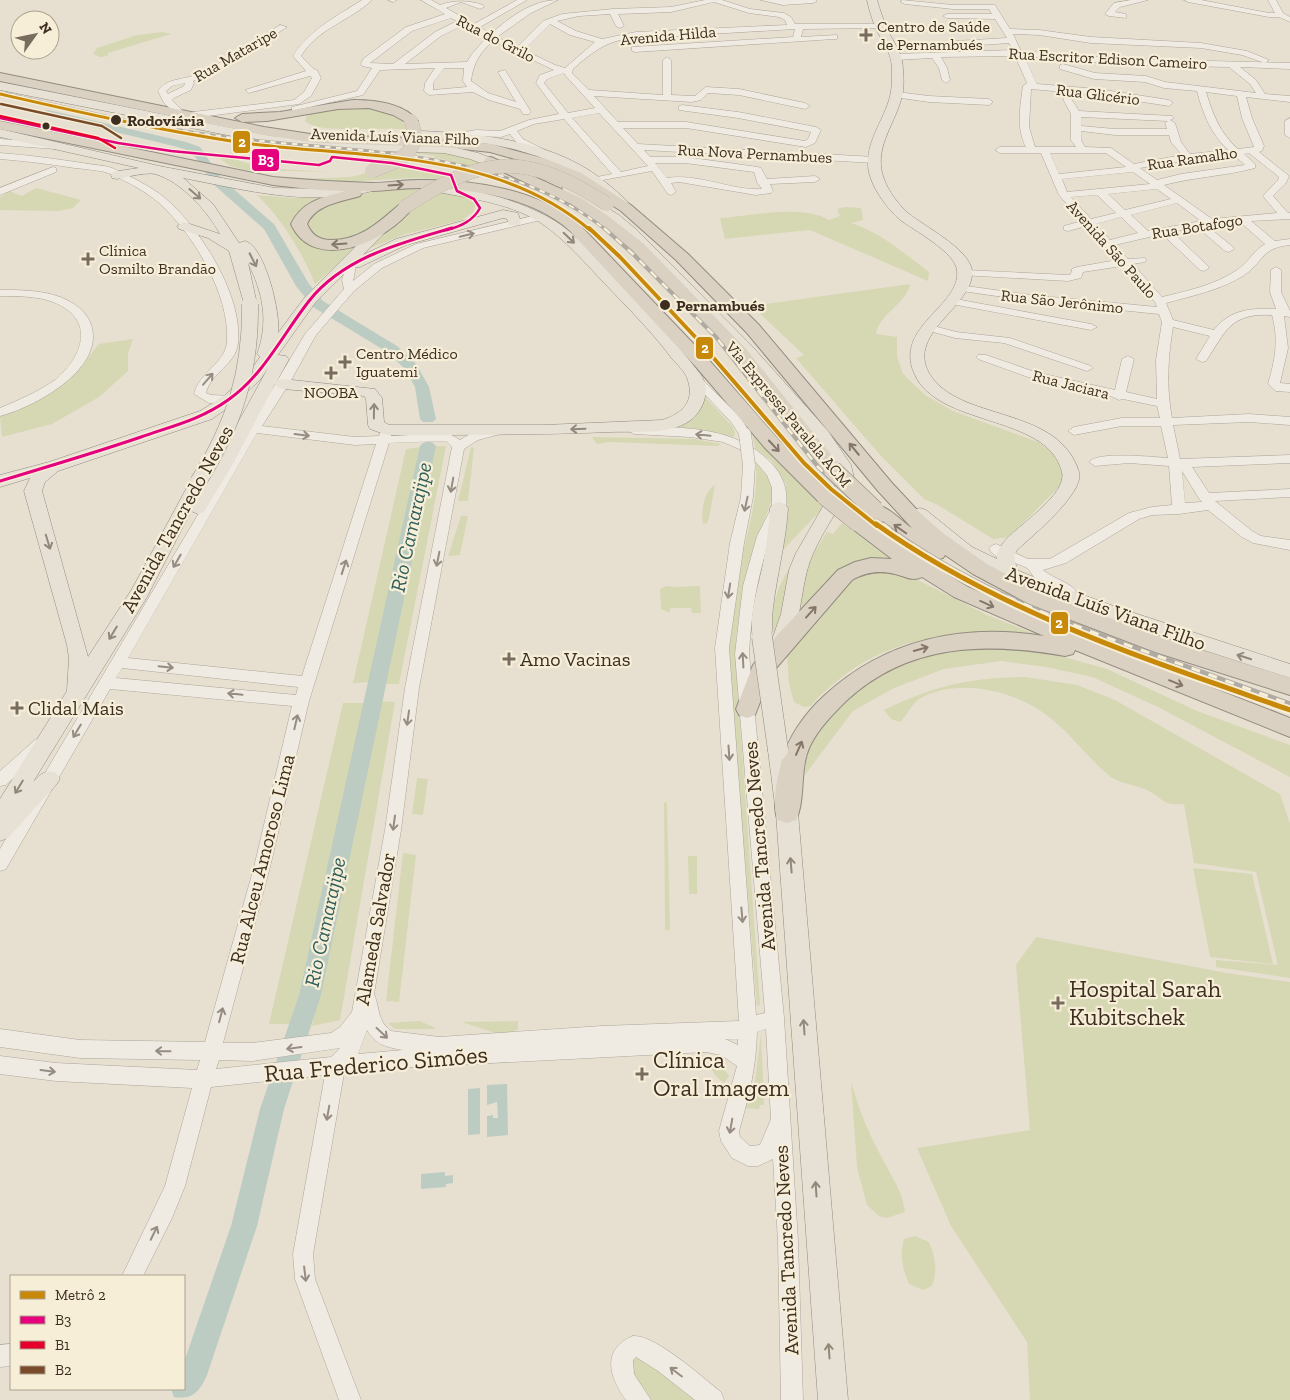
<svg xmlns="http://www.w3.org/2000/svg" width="1290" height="1400" font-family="'Zilla Slab',serif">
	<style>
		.green { fill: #d6d7b3 }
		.water { fill: #bcccc2 }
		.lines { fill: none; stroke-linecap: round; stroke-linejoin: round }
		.river { fill: #bcccc2; fill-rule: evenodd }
		.minor-casing { stroke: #ada599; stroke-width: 1 }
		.major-casing { stroke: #928b80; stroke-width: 1 }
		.highway-casing { stroke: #928b80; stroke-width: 2 }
		.minor { fill: #efebe3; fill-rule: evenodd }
		.major { fill: #e6e1d4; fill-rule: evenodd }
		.highway { fill: #dad1c2; fill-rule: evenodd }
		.rail-far2-casing { stroke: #afaaa2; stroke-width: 3 }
		.rail-far1-casing { stroke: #afaaa2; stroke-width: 4 }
		.rail-casing { stroke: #afaaa2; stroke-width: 5 }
		.rail-far2 { stroke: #f7eed8; stroke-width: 2; stroke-dasharray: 5.5; stroke-linecap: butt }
		.rail-far1 { stroke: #f7eed8; stroke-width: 2.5; stroke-dasharray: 8; stroke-linecap: butt }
		.rail { stroke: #f7eed8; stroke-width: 3; stroke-dasharray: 9; stroke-linecap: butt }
		.minor-bridge-casing { stroke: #ada599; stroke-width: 13; stroke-linecap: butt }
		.major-bridge-far1-casing { stroke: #928b80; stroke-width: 17; stroke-linecap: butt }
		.major-bridge-casing { stroke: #928b80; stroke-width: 21; stroke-linecap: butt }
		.highway-bridge-far1-casing { stroke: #928b80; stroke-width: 14; stroke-linecap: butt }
		.highway-bridge-casing { stroke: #928b80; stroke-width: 19; stroke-linecap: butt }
		.minor-bridge { stroke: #efebe3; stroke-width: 12 }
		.major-bridge-far1 { stroke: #e6e1d4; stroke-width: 16 }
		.major-bridge { stroke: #e6e1d4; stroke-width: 20 }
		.highway-bridge-far1 { stroke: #dad1c2; stroke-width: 14 }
		.highway-bridge { stroke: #dad1c2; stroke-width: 18 }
		.bus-1-far1-casing { stroke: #f7eed8; stroke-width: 5 }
		.bus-1-casing { stroke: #f7eed8; stroke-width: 6 }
		.bus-2-casing { stroke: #f7eed8; stroke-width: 5 }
		.bus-3-casing { stroke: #f7eed8; stroke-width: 5 }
		.bus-1-far1 { stroke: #e5007d; stroke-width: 2.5 }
		.bus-1 { stroke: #e5007d; stroke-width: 3 }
		.bus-2 { stroke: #e4002b; stroke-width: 2.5 }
		.bus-3 { stroke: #7a4b2a; stroke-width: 2.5 }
		.metro-1-far2-casing { stroke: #f7eed8; stroke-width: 5.5 }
		.metro-1-far1-casing { stroke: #f7eed8; stroke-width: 7 }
		.metro-1-casing { stroke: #f7eed8; stroke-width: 9 }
		.metro-1-far2 { stroke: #c88808; stroke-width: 3 }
		.metro-1-far1 { stroke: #c88808; stroke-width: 4 }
		.metro-1 { stroke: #c88808; stroke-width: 5 }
		.oneway { stroke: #847769 }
		.oneway2 { stroke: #92887a }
		.oneway3 { stroke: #968c82 }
		.poi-dot { fill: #786c5e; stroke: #f7eed8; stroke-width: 2 }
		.stop-dot { fill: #3d2e20; stroke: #f7eed8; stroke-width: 2 }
		.labels { text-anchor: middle; stroke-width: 4.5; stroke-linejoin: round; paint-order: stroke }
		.far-poi-label { font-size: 16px; fill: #3d2e20; stroke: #f7eed8; text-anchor: start }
		.far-street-label { font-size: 16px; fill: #3d2e20; stroke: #f7eed8 }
		.far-stop-label { font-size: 16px; font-weight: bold; fill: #3d2e20; stroke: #f7eed8; text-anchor: start }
		.street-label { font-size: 20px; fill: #3d2e20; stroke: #f7eed8 }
		.poi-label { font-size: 20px; fill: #3d2e20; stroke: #f7eed8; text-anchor: start }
		.water-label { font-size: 21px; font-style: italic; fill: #2f5d5a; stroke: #f7eed8 }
		.near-poi-label { font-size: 24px; fill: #3d2e20; stroke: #f7eed8; text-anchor: start }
		.near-street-label { font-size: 24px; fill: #3d2e20; stroke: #f7eed8 }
		.line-badge { stroke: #f7eed8; stroke-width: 2 }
		.badge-label { font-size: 14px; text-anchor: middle; font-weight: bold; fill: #fff }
	</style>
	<rect width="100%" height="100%" fill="#e7e0d1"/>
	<g class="green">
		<path d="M163,32l8,2 -63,19v3l-8,1 -7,-3 4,-6 40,-13z"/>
		<path d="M351,105c21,3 47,4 58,25 -23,-4 -91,5 -104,-9l2,-6 5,-2z"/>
		<path d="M416,149l37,3 6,5 28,6 -13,4 -32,-8 -8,-1 1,-2 -22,-3z"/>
		<path d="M218,157l13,1 31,10 69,4 -85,-2 -16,-4z"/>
		<path d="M392,166l57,11 -5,2 -32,-1 -69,4 -51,-3 59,-2z"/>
		<path d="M36,188l45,12 -8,8 -14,3 -59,-1v-12l9,-7 13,5z"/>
		<path d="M414,188l11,1 -53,42 -37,12 -23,-5 -10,-16 8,-10 32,-13 40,-9z"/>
		<path d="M438,191l26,5 10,6 1,3 -1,6 -12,9 -56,14 -41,16 46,-42z"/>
		<path d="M257,195l34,3h42l-38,26c4,31 45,20 67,19l-47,41c-13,-32 -33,-65 -58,-89z"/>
		<path d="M845,207l16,1 2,12 -12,3c29,9 54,31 78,49l-1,9 -118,-51 -85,9 -5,-21c30,-2 83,-14 109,2l11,-4 -3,-7z"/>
		<path d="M910,284c-3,20 -31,29 -34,50l21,3v20l6,17 22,21 28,16 85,31 18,13 10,25 -57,57 -16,2 -55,-34 -14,-6 -43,-43 -85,-98 8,-3 -52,-49z"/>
		<path d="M133,339l-5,14v18l-29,26 -47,27 -50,13 -2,-21c25,-9 49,-18 69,-36 11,-10 20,-24 30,-36z"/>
		<path d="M703,395l29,31 3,6 -1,5 -34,-7 -38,-2z"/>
		<path d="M752,432l22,27 50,48 -42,44 5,-41 -1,-26 -15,-23 -16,-13z"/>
		<path d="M592,437l102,2 27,5 -3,2 -109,-4 -12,2z"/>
		<path d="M434,446h12l-47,238h-15z"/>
		<path d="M423,447l-53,235 -17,1 53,-234z"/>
		<path d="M471,447l3,1 -6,53h-10z"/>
		<path d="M756,463l13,16 3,10v11l-17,44 -12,43 -7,51 1,41 23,326 -3,1 -27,-327c-1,-32 0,-64 6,-95 7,-40 23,-80 20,-121z"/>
		<path d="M715,485l-6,33 -2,5 -4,1c-2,-13 0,-31 12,-39z"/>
		<path d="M461,516h7l-8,39 -12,1z"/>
		<path d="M842,523l50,37c-51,-7 -66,23 -95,58l3,-32 12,-30 15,-24 6,2z"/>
		<path d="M798,556l-13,54 -11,28c-6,-31 5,-57 24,-82z"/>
		<path d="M898,570l89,45 53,21c-69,-7 -142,-3 -198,41 -11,9 -23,18 -31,29l-7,1 -10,-5 -5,-18 -2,-29 25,-36 48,-48z"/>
		<path d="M666,586l7,1 27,-1 1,27h-9l-1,-5h-21v5l-9,-4 -1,-20z"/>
		<path d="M993,647l42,2 72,20 90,42 93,34v32l-132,-70 -66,-30 -46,-10 -45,-6 -57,8 -50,19 -41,23 -49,65c2,-8 2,-16 4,-23 14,-48 78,-89 124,-99 20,-5 41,-6 61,-7z"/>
		<path d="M1025,677l52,8 38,15 165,94 10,30v154l-74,-11v-7l62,5 -22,-93 -62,-9 -10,-59c-21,2 -20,-5 -37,-14 -11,-5 -26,-6 -36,-13 -24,-19 -41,-45 -66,-63 -32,-24 -89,-37 -126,-15 -6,4 -13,17 -19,23l-9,-3 -7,-9c52,-25 83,-32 141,-33z"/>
		<path d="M380,701l15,1 -55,318 -28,6z"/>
		<path d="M343,703h24l-75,321h-23z"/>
		<path d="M417,778l11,1 -5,36 -11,-1z"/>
		<path d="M664,802l3,1 3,127h-5z"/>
		<path d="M403,853l13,2 -17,147 -13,-1z"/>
		<path d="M688,856h9v38h-8z"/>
		<path d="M1193,868l59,6 21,90 -63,-7z"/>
		<path d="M1036,937l191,36 63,9v418h-260l-3,-58 -76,-116 -34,-78 113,-18 -14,-165z"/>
		<path d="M420,1021l17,8h-42l-7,-6z"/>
		<path d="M518,1021v8l-14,7 -42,-14z"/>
		<path d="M761,1033l3,72h-4l-1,4 -13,-1 9,-26z"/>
		<path d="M711,1058l5,1 13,17 -5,7c-8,-6 -13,-12 -15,-22z"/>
		<path d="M851,1081c7,27 18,53 31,77 9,18 21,34 23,54l-18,6 -8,-2 -12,-11 -10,-38z"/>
		<path d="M915,1236l14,6c6,15 9,28 3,44l-9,4 -14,-6c-6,-15 -10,-28 -5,-45z"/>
		<path d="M632,1355l11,3 60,42h-56l-21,-41z"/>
	</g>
	<g class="water">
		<path d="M507,1084l1,51 -21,2v-21l6,-1v3h5l-1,-16 -10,3v-20z"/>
		<path d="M480,1088v46l-12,1v-46z"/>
		<path d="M445,1172v4l8,-1v8l-7,1v3l-25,2v-15z"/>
	</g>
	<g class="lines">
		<g class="river">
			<path d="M48,110l138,32 14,5 21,31 53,46 35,60 14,17 74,45 19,18 13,23 7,32 -3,3h-10l-3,-3 -5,-32 -10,-18 -18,-17 -74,-45 -17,-21 -32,-57 -51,-45 -21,-32 -14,-5 -134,-32 -2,-2 2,-2z"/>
			<path d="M428,441l5,2 3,3 -115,549 -37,114 -27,117 -50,149c-7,16 -14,25 -33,22l-3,-8h13v-27l47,-136 29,-117 39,-114 121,-549 3,-3z"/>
		</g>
		<g class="minor-casing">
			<g id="minor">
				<path d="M362,0h10c-22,21 -54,28 -71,56l13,13 3,1 4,8 -10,18 -12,8 -106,14 -5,-3 5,-3 101,-12 10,-8 8,-14 -2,-2 -61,17 -4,-3 61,-19 -13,-15c16,-26 44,-40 69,-56z"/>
				<path d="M388,0h9l-4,2z"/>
				<path d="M421,0h10l9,5c15,-5 27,-5 43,0l1,2 -4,2 -19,-7 -15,6 28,16 43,-24h10l-47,27 11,7c18,-17 42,-34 67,-34l-27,13 -34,24 20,10 26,-26 19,-7 51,-5 58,-2 34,-7h17l28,9 34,4 7,4 4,7h88v4h-3l-77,1 -2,8 36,-2v4h-3l-199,13 -3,-1v-4l161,-10 2,-8 -170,10c-22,4 -35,15 -52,30l-1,4 17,17 74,5v-35l4,-3 4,3v35l24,1 11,-9 33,2 66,14 5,3 -5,3 -66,-14 -31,-2 -7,7 -9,2 -98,-6 24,26h68l119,19 3,-2 3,-7 -73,-14 -59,-8v-4l3,-1 56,7 78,15 5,3 -6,13 -9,4 -120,-19h-63l15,16 237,13 5,3 -5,3 -231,-13 6,7h35l73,10 3,1 6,11 48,-3 5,3 -5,3 -45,2 3,7 -2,2 -15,2 -77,-13 -8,1 5,9 -5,3 -3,-1 -16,-23 -60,11v-4l20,-4 -48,-55 -30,5 -17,7 6,8 20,10 2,2 -5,3 -23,-11 -7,-9 -9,3 -25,-1 -21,2v-4l21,-4 24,1 29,-11 30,-6 -23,-31 4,-8 14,-5 -61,-29c-13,11 -20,23 -22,40l17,12 28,9 -18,-30 7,-2 26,42 -2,2h-6l-3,-5 -31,-9 -16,-8 -44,3 -5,-4 1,-8 10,-15 -55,2 -17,25 -71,16v-4l65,-16 15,-23 -10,-2 -1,-2 2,-5 43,-32 39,-13zM714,2l35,11 30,4 6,3 2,5 -151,7 -34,7 -26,-8 -19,-10 22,-5 31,-2 6,12 4,2 4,-2 -6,-12 53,-2zM451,18l6,3 -22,11 -42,32 -23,-1 42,-32zM550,24l20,11 25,7 -30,26 -10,-3 -31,-15zM463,25l23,13 -14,16 -5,8 -62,2 36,-28zM444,68h20l-1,13 4,6 -34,3v-7zM564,73l1,2 30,33 -27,5 -24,-30 3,-4zM599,113l49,53 -27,6 -49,-54zM655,163h30l69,9 3,10 5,7c-31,2 -62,-16 -95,-11z"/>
				<path d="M761,0h55l1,1 -4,2 -30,2z"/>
				<path d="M902,0l51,5h42l15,24 29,1 52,7 110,6 46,8 22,9 -4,3 -23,-8 -41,-7 -110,-5 -52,-8 -26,-1 8,17 109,8 160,4v6l-50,-2 16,13 9,14 25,2v6l-44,-5 6,21 12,28 -2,5 -3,1 30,24 -3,7 -13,13 15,17h2v6l-39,2 24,20 15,-2v6c-30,3 -26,17 -47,31 -23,14 -51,20 -77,27l7,17 41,10c16,-21 38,-22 62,-21l-6,-17 1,-22 5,-3 5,3v22l9,19v6l-6,-1 4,32 -8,35 10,1v8l-14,-1 -8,-7c7,-24 11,-44 4,-69 -42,-2 -46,16 -66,46l-4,1 -6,-3 14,-23 -37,-9c-5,30 -7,60 -1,91l77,-4 41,3v8l-41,-3 -76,3 7,34 110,-4v8l-98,4 17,26 81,-4v8l-75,4 37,30 9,5 29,4v10l-37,-7 -11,-6 -34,-27 -29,4 -27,1 -13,4 -73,44 -23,7c9,8 28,13 33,21l-2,3 -5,2c-12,-4 -26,-10 -35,-19 -2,-2 -4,-7 -7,-9 -11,-7 -30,-6 -38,-19l2,-3 5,-2 32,15h22l79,-46 23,-6 20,-2 -3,-39 -40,-3 -34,3 -6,-4c8,-11 64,-5 79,-4l-7,-32h-39l-48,9 -6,-4 6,-4 48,-9h38l-3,-12 -34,-7 -4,1 -6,-3 -85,-20 -50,-18 -2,-2 2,-2h8l49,17 80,18 7,-31 6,-3 6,3 -8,33 31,7 -1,-39 6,-38 -3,-8 -128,-13 -76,-11 -1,-2 1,-2 4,-1 72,10 126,12 -2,-5 -33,-36 -39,6 -2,6 -13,3 -107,-6 -1,-2 1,-2 4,-1 103,5 3,-1 1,-5 5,-2 40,-7 -12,-13 -3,-1v-3l-15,-17 -19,5 -4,-1v-4l18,-5 -23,-26 -18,-42h-41l-5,-3 5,-3h26c-10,-19 -6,-40 -3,-61l4,-3 -12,-27 -74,1 6,11 3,12 -4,3 -4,-3 -3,-12 -7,-10 -36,2 -4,-3 4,-3 117,-4 -4,-7 -70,5 -4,-3 4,-3 68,-4 -12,-19 -48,-1 -4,-2 4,-2h45l-3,-5h-36l-48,-5 -4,-2zM1024,56l106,9 99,2 21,17 6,9 -91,-11 -19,-6 -51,-3 -32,-9 -3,1v4l34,10 51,3 19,6 33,3c6,23 14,43 31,59l-38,4 -9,-12 -6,-19 -5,-3 4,-2 -2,-2 -93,-5 -9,-14 -3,-1 -4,3 8,15v26l5,7h-41l-6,-20 2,-38 67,6 71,11 4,-3 -4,-3 -71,-11 -61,-5zM1206,92l31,4 5,22 12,29 -16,2c-18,-16 -25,-34 -32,-57zM1081,117l87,4 -3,2 2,6h-52l-34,-3zM1081,131l34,4h54l2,7 11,13 -48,9 -23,-16 -26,-1 -4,-7zM1050,153h56l20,14 -67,7zM1249,153l30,24 -1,3 -15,16 14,17 -65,6 -48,-34c30,-8 61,-9 91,-17v-4l-11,-10zM1234,155l11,10 -64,9 -24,6 -17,-12 48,-8zM1133,172l17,12 -83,8 -5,-13zM1157,189l14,10 -46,11 -17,-16zM1097,195l19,18 -25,6 -20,-22zM1177,203l24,18 -53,10 -17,-16zM1121,217l17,16 -28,7 -14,-16zM1240,222l25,22c-11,6 -17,19 -28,26 -22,15 -50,21 -75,27l-29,-33 12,-2 1,-2 -1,-2 -17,1 -13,-14 47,-11 38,36 4,1 5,-3 -1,-2 -36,-34 25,-5 28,24 4,1 5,-3 -1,-2 -26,-21zM1182,471l18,29 2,2 -17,1z"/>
				<path d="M1131,0h17l-28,7 -5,5 11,2v4l-17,-2 -4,-2 9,-11z"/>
				<path d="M1184,0h17l68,13h6l-7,-13h8l7,13 7,4v5l-11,-5h-10l-81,-15z"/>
				<path d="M280,25l7,2 -63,40 -31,14 1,2 -3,7 -17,8 -2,2 12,12v4h-6l-14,-13 -6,-12c9,-13 24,-11 38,-16 30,-13 56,-33 84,-50zM185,83l-1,3 -16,8 -2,-3 6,-5z"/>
				<path d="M897,92l32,4 60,3 4,3 -4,3 -60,-3 -35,-5 -1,-2z"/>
				<path d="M1290,118v20l-5,-3v-14z"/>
				<path d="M0,139l56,4 5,3 -5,3 -56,-4z"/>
				<path d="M0,153c28,2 55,6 83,10 9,2 21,2 29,5 16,7 40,19 53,30 35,30 78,97 73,145 -2,22 -27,29 -32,50l5,2 23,1 2,3 -2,3 -25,1 -15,-9c5,-22 32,-31 33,-53 3,-47 -35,-109 -69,-139 -10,-9 -40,-26 -53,-30 -9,-2 -20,-3 -30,-4 -25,-4 -50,-7 -75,-9z"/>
				<path d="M53,167l3,1v4l-56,23v-7z"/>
				<path d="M541,214l4,1v4l-122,29 -41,20 -28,23 -38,44 -27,49 -27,42 93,11 24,-1 4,-9 4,-1 6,4 -2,6 57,-3 12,7 10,-6 30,-8 6,4 -2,3 -26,7 -14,9 -45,239 -18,142 -27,164c6,14 3,27 17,37l48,6 163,-11 137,-5 -24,-373 15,-105 11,-46 2,-32 6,-4 6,4 -2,32 -9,46 -15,105 27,367 9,-2 -30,-359 8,-68 14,-50 15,-29v-19l-5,-13 -13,-15 -15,-11 -16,-7 -33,-5 -56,-3 -6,-4 6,-4c49,2 103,-1 139,39 9,10 15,24 13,38 -1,13 -14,28 -18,42 -12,36 -17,72 -19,109l35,364 14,223 5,159h-22l-3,-159 -5,-82 -15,7h-10l-16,-8 -11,-17 -2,-10 18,-65 -16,-11 -15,-3 -311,16 -51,5 -31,181 2,25 46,121h-22l-44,-121 -2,-25 32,-179 -114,12 -26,99 -13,32 -29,58h-21l43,-90 27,-98 -136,-7 -56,-7v-18l56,7 141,7 3,-10 -120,-2 -80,-11v-18l80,11 125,2 49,-175 38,-161 -182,-17 -104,180 -6,2v-22l305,-515 39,-45 -2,-9 5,-16 4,-1 5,3 -3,15 21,-17 42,-20zM257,433l98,12 21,-1 -74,232 -174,-18zM446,441l6,6 -47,241 -20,142 -33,182 -12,15 -9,6 -79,10h-29l47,-176 39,-166 80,-258zM122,668l176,19 -2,8 -180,-17zM766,1029l5,90 -11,26 -10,1 -10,-9 -1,-6c10,-35 17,-62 18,-99zM367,1030c9,15 19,17 36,20l-45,4zM738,1039v6l-13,-6zM340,1048l-9,9 -115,12 3,-9 33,1z"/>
				<path d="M0,290c24,0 53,0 74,14 8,5 16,14 18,24 10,43 -58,79 -92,88v-8c19,-8 38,-16 55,-28 29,-24 41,-61 -2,-78 -16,-6 -36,-6 -53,-6z"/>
				<path d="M950,298l141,26 6,3 -6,3 -145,-27 -1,-2z"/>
				<path d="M930,325l26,7 54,6 81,28 2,2 -6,3 -83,-28 -49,-5 -29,-8 -2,-2z"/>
				<path d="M695,374l4,2 41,41 11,17 -2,3h-8l-10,-15 -40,-42 -2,-2z"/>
				<path d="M40,738l5,2 3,4 -3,4 -39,37 -6,1v-15l35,-31z"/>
				<path d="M633,1336c22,-2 70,42 88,56l3,8h-29l-37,-29 -22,-14 -3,3 1,14 17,26h-25c-17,-23 -25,-51 7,-64z"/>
				<path d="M11,1344v22l-11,1v-22z"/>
			</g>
		</g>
		<g class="major-casing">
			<g id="major">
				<path d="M867,0h10c3,10 6,19 10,29 7,14 16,24 16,41 1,10 1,21 -2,30 -8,27 -28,50 -17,79 5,13 14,25 24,34 17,14 60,35 64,57 4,35 -66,62 -43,103 29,50 129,31 150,99 6,21 -47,64 -62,78l-3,6 3,14 14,6 91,33 168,55v14l-182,-59 -91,-33 -57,-31 -46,-37 -3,-4 3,-4 6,-2 6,2 46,37 25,12 -1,-3c2,-4 4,-9 7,-13 12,-16 65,-48 59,-71 -15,-59 -125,-44 -148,-99 -20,-47 47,-67 43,-102 -1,-19 -44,-41 -58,-52 -11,-10 -23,-26 -28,-40 -11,-29 10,-53 18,-79 3,-9 3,-20 3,-30 0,-17 -9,-27 -16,-41 -4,-10 -7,-19 -9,-29z"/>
				<path d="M0,82l272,54 64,6 108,3 34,8 31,12 1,3 -6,4 -34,-13 -26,-6 -108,-3 -64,-6 -272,-54z"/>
				<path d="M0,129l159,37 116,22 56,1 37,-5 5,1 2,3 -2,3c-64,16 -128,-1 -190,-13l30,26 26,39 6,-2c20,5 36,73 33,92l27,-36 73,-73 5,-1 7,4 -27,28 33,-16 107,-29 15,3 3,9 -2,3h-10l-2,-6 -4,-1 -97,27 -46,22h-9l-36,36 -37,52 8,1 3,3 -12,22 6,-2 92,10 7,9 2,24 5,3h155l118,-5c20,-6 34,-19 25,-42 -2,-6 -9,-13 -14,-18 -19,-26 -43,-50 -66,-74 -21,-22 -41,-46 -66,-63 -36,-23 -81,-25 -121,-35l-2,-3 7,-4c42,8 85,15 123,36 23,12 42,34 59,53 33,34 65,67 94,105 11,16 1,40 -15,48 -21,12 -52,8 -75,9 -75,3 -149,3 -224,3l-17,-6 -2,-4 -2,-26 -2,-3 -81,-7 -6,-2 -2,-3 -41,78 -30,50 -6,2 -7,-3 -44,86 -114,185c8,-8 12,-13 23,-9l4,6 -4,6 -48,53 -8,3v-42l67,-108 2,-33 -2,-13 -43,-154 6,-13 -30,9v-12l49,-13 151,-51 24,-15 24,-22 12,-17 -3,-3c12,-32 6,-61 -9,-91l9,41 -2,3h-10l-16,-56 -21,-13 -29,-9 -2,-3 7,-4 36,12c-12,-22 -39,-53 -65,-60 -8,-2 -29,3 -38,5l-5,-1 -1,-3 1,-3 27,-4 -139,-31zM268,368l-62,113 -2,-3 -6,-2 -6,2 -60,111 -44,68 -46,-166 3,-9 13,-11 154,-52 24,-17 24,-22z"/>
				<path d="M421,131c65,3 137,10 188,54 7,6 15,12 20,19l-2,3h-10c-46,-43 -88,-59 -151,-66 -16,-1 -34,1 -49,-3l-2,-3 2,-3z"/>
				<path d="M569,184l50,31 18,15 115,116 76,85 23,34 4,17c-15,25 -41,61 -48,89 -7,27 -7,57 -21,82l-7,2 -7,-2 -3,-5 12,-34 8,-44 7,-17 41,-71 -2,-16 -19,-27 -74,-87 -115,-116 -18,-15 -45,-30 -2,-3z"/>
				<path d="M779,502l6,2 3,4c-2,34 -11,66 -15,100 -2,11 1,25 -4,34l-7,2 -7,-2c-10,-19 6,-63 9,-84 3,-16 5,-33 6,-50l3,-4z"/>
				<path d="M778,742l7,2 3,6 10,63 50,587h-30l-42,-587 -8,-63 3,-6z"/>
			</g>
		</g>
		<g class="highway-casing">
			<g id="highway">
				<path d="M0,73l264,54 53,8 127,4 47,5 55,15 35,14 50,32 57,49 71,71 133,158 28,30 24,21 43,30 56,30 128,46 119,38v17l-135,-43 -126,-48 -56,-30 -28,-19 -2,3c-1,0 -6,2 -8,2 -13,-1 -55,-36 -67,-45l-3,-5 3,-5c17,-4 31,15 44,23l-34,-37 -131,-158 -71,-73 -55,-49 -50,-32 -35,-14 -46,-13 -46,-5 -127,-4 -53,-8 -264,-54z"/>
				<path d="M353,100c22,0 51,3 65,21l-7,4 -18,-10 -24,-7 -31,1 -71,12 -25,1 -7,-4 7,-4 38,-2z"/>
				<path d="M0,121l273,56c33,3 66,5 99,6 16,0 31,-3 46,-3 52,-1 122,9 162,45l129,135 70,80 56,56 -3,5 -7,1 -7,-1 -53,-53 -68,-80 -127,-137c-39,-35 -101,-43 -152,-43 -19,0 -38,4 -57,3l1,2 -2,3c-19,6 -44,8 -53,28 5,11 12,16 24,16 30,0 48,-18 69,-36h10l3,3c-24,34 -99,68 -122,17 11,-23 32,-27 55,-33l-27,-1 -46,-5 -273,-56z"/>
				<path d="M491,157l90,41 27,18 36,28 102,105 94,117 3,4 -3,4 -7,2 -7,-2 -92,-117 -102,-107 -34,-28 -27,-18 -85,-40 -2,-3 2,-3z"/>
				<path d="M857,515l7,2 34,27 70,43 171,72 151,59v19l-215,-87 -2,4 -8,2c-80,-14 -156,-13 -219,45 -13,13 -28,28 -36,45 -11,23 -4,53 -14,74l-9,3 -9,-3c-7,-14 -1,-40 3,-56 6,-26 24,-51 44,-69 61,-56 138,-72 219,-59l-90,-39 -32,-20c-10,5 -17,-1 -27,-3 -16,-4 -29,-2 -43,6l-81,94 -16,41 -8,3 -8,-3 -3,-6 17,-44 18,-23 67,-72 17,-8 16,-4 21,1 -42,-32 -3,-5 3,-5z"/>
			</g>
		</g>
		<use href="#minor" class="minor"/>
		<use href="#major" class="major"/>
		<use href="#highway" class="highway"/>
		<g class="rail-far2-casing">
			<path id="rail-far2" d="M0,92c72,17 145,34 219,44 129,18 279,8 387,94"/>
		</g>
		<g class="rail-far1-casing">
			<path id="rail-far1" d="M604,228l29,26 83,83 102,130 46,44 20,15"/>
		</g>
		<g class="rail-casing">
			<path id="rail" d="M883,524c81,61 177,97 272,131 45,16 90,33 135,49"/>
		</g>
		<use href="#rail-far2" class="rail-far2"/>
		<use href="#rail-far1" class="rail-far1"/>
		<use href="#rail" class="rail"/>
		<g class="minor-bridge-casing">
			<path id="minor-bridge" d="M745,434l4,31"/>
		</g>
		<g class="major-bridge-far1-casing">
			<path id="major-bridge-far1" d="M198,482c36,-57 53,-110 52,-178"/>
		</g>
		<g class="major-bridge-casing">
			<path id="major-bridge" d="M762,637l16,113"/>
		</g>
		<g class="highway-bridge-far1-casing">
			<g id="highway-bridge-far1">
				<path d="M372,171c25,-9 52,-19 39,-50"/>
				<path d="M405,207c79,-53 121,-55 202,-3"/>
			</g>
		</g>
		<g class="highway-bridge-casing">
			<g id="highway-bridge">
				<path d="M833,470l42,40"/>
				<path d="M825,496l32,26"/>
			</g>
		</g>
		<use href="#minor-bridge" class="minor-bridge"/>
		<use href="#major-bridge-far1" class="major-bridge-far1"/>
		<use href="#major-bridge" class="major-bridge"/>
		<use href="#highway-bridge-far1" class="highway-bridge-far1"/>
		<use href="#highway-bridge" class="highway-bridge"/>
		<g class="bus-1-far1-casing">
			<path id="bus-1-far1" d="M0,118l118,25 53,8 148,14 11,-4 2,-4 60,6 59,12 6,16 17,8 6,9c-7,13 -19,18 -33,22"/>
		</g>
		<g class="bus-1-casing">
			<path id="bus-1" d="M0,481c47,-14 94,-28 141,-44 31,-11 59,-17 87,-37 35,-24 55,-66 81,-99 35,-44 92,-58 143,-73"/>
		</g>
		<g class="bus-2-casing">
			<path id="bus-2" d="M0,116l98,22 17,10"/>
		</g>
		<g class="bus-3-casing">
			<path id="bus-3" d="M1,104l101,22 19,12"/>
		</g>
		<use href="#bus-1-far1" class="bus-1-far1"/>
		<use href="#bus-1" class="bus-1"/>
		<use href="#bus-2" class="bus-2"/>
		<use href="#bus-3" class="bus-3"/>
		<g class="metro-1-far2-casing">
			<path id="metro-1-far2" d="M0,94c79,18 157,36 237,48 118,17 256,5 353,88"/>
		</g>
		<g class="metro-1-far1-casing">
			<path id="metro-1-far1" d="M589,228l31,29 79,84 105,122 27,26 46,37"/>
		</g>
		<g class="metro-1-casing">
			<path id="metro-1" d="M876,524c123,88 272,136 414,186"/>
		</g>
		<use href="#metro-1-far2" class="metro-1-far2"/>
		<use href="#metro-1-far1" class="metro-1-far1"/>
		<use href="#metro-1" class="metro-1"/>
	</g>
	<defs><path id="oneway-shaft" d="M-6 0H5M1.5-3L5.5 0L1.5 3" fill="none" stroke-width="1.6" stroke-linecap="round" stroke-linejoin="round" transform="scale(1.25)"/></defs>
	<g class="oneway">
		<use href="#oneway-shaft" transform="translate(396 185) rotate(-4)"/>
		<use href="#oneway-shaft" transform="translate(339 244) rotate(176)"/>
		<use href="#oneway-shaft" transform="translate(774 446) rotate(47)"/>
		<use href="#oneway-shaft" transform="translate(854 449) rotate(-130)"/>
		<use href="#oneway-shaft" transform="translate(900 529) rotate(-145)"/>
		<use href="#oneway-shaft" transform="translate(987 604) rotate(24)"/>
		<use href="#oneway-shaft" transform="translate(811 612) rotate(-48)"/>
		<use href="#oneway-shaft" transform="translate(921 649) rotate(-16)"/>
		<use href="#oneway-shaft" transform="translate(1176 683) rotate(22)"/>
		<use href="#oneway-shaft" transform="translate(799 748) rotate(-66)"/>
	</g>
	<g class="oneway2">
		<use href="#oneway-shaft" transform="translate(195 194) rotate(41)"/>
		<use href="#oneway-shaft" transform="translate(569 238) rotate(44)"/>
		<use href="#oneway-shaft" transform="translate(253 260) rotate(63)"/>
		<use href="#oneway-shaft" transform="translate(374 411) rotate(-89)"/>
		<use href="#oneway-shaft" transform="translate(578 429) rotate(178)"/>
		<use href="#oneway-shaft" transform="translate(48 542) rotate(73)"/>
		<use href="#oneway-shaft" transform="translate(113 633) rotate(121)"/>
		<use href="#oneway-shaft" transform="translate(1244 657) rotate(-162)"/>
		<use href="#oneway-shaft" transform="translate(19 787) rotate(121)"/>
		<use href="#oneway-shaft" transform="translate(791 865) rotate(-95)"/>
		<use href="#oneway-shaft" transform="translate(804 1027) rotate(-94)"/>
		<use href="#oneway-shaft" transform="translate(816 1189) rotate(-94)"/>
		<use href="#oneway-shaft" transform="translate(829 1351) rotate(-94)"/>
	</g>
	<g class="oneway3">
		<use href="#oneway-shaft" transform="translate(467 235) rotate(-14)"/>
		<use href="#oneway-shaft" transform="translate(208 379) rotate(-49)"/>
		<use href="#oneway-shaft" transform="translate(302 435) rotate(7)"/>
		<use href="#oneway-shaft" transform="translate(703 435) rotate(-174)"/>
		<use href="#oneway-shaft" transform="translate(452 485) rotate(100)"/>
		<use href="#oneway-shaft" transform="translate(746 504) rotate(102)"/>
		<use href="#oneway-shaft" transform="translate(438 559) rotate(101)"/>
		<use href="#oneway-shaft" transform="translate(177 561) rotate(120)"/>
		<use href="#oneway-shaft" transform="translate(344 567) rotate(-72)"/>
		<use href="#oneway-shaft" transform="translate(729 591) rotate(99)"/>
		<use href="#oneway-shaft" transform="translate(743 660) rotate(-93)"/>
		<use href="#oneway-shaft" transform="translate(166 667) rotate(6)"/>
		<use href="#oneway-shaft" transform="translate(235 694) rotate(-174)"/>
		<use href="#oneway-shaft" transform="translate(408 718) rotate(98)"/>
		<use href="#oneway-shaft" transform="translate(296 722) rotate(-77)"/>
		<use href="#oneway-shaft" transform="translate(77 731) rotate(121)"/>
		<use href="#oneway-shaft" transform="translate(729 753) rotate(86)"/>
		<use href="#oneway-shaft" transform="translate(394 823) rotate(98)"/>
		<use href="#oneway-shaft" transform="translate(742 915) rotate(85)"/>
		<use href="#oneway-shaft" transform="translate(221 1015) rotate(-75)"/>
		<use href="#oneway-shaft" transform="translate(382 1033) rotate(43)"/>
		<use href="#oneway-shaft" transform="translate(294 1048) rotate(172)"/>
		<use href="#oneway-shaft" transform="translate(163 1051) rotate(-179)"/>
		<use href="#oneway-shaft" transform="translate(48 1071) rotate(7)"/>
		<use href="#oneway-shaft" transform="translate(328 1113) rotate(100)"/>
		<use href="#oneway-shaft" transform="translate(731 1126) rotate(100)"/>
		<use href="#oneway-shaft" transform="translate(154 1233) rotate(-64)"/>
		<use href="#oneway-shaft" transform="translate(305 1274) rotate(83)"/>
		<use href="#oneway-shaft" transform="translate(676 1372) rotate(-143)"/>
	</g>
	<g class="poi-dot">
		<path d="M863.5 27.5h5v5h5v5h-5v5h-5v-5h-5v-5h5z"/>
		<path d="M85.5 251.5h5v5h5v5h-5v5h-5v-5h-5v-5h5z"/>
		<path d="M342.5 354.5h5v5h5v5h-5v5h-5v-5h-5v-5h5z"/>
		<path d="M328.5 365.5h5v5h5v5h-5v5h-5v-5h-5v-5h5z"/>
		<path d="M506.5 651.5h5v5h5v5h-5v5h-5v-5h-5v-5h5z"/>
		<path d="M14.5 700.5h5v5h5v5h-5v5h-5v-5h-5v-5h5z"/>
		<path d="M1055.5 995.5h5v5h5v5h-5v5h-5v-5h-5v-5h5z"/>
		<path d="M639.5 1066.5h5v5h5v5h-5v5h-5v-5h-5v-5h5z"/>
	</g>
	<g class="stop-dot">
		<circle cx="116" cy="120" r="6"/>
		<circle cx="46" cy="126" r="4.5"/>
		<circle cx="665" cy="305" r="6"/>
	</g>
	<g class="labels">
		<g class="far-poi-label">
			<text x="877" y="32">Centro de Saúde<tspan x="877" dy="18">de Pernambués</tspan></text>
			<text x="99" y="256">Clínica<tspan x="99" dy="18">Osmilto Brandão</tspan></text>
			<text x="356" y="359">Centro Médico<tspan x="356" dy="18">Iguatemi</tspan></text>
			<text x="331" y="398" text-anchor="middle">NOOBA</text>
		</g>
		<g class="far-street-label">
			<text transform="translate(668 35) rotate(-5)" y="6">Avenida Hilda</text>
			<text transform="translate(496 38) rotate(27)" y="6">Rua do Grilo</text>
			<text transform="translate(235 54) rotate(-30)" y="6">Rua Mataripe</text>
			<text transform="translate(1108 58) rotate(3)" y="6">Rua Escritor Edison Cameiro</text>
			<text transform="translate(1098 94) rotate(7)" y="6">Rua Glicério</text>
			<text transform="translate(395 136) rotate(2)" y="6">Avenida Luís Viana Filho</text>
			<text transform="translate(755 153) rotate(3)" y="6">Rua Nova Pernambues</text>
			<text transform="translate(1192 158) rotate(-8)" y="6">Rua Ramalho</text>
			<text transform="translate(1197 226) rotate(-9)" y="6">Rua Botafogo</text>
			<text transform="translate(1112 249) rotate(48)" y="6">Avenida São Paulo</text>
			<text transform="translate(1062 301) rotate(6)" y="6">Rua São Jerônimo</text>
			<text transform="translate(1071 384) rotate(14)" y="6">Rua Jaciara</text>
			<text transform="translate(789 414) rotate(50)" y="6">Via Expressa Paralela ACM</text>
		</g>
		<g class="far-stop-label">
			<text x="127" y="126">Rodoviária</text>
			<text x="676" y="311">Pernambués</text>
		</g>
		<g class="street-label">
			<text transform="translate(177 519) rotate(-61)" y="7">Avenida Tancredo Neves</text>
			<text transform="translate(1106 608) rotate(20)" y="7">Avenida Luís Viana Filho</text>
			<text transform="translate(759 846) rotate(-95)" y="7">Avenida Tancredo Neves</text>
			<text transform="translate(262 859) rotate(-76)" y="7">Rua Alceu Amoroso Lima</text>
			<text transform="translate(375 929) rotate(-80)" y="7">Alameda Salvador</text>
			<text transform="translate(786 1250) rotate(-93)" y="7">Avenida Tancredo Neves</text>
		</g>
		<g class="poi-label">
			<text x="520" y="666">Amo Vacinas</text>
			<text x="28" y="715">Clidal Mais</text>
		</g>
		<g class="water-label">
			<text transform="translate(411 527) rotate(-78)" y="7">Rio Camarajipe</text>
			<text transform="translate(325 922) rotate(-78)" y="7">Rio Camarajipe</text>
		</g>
		<g class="near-poi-label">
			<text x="1069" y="997">Hospital Sarah<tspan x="1069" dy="28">Kubitschek</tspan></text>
			<text x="653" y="1068">Clínica<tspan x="653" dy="28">Oral Imagem</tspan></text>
		</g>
		<g class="near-street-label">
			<text transform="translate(376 1064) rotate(-5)" y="8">Rua Frederico Simões</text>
		</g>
	</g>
	<g class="line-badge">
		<rect x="232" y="130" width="19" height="24" rx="5" fill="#c88808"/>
		<rect x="251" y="148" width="29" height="24" rx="5" fill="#e5007d"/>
		<rect x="695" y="336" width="19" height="24" rx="5" fill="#c88808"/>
		<rect x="1050" y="611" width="19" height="24" rx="5" fill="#c88808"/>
	</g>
	<g class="badge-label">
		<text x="242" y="147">2</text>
		<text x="266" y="165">B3</text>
		<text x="705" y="353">2</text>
		<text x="1059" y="628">2</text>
	</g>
	<rect x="10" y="1275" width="175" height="115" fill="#f7eed8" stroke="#ada18e"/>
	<rect x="20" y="1291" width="25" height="8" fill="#c88808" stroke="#ada18e"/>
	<text x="55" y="1300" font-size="15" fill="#3d2e20">Metrô 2</text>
	<rect x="20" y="1316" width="25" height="8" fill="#e5007d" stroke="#ada18e"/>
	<text x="55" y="1325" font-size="15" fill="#3d2e20">B3</text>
	<rect x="20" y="1341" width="25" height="8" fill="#e4002b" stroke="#ada18e"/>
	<text x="55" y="1350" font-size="15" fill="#3d2e20">B1</text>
	<rect x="20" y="1366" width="25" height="8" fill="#7a4b2a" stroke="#ada18e"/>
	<text x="55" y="1375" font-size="15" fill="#3d2e20">B2</text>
	<g transform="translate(35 35) rotate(57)"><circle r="24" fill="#f7eed8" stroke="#ada18e"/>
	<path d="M0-4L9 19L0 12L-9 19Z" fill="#786c5e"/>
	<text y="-8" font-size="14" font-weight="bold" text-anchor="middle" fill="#3d2e20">N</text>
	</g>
</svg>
